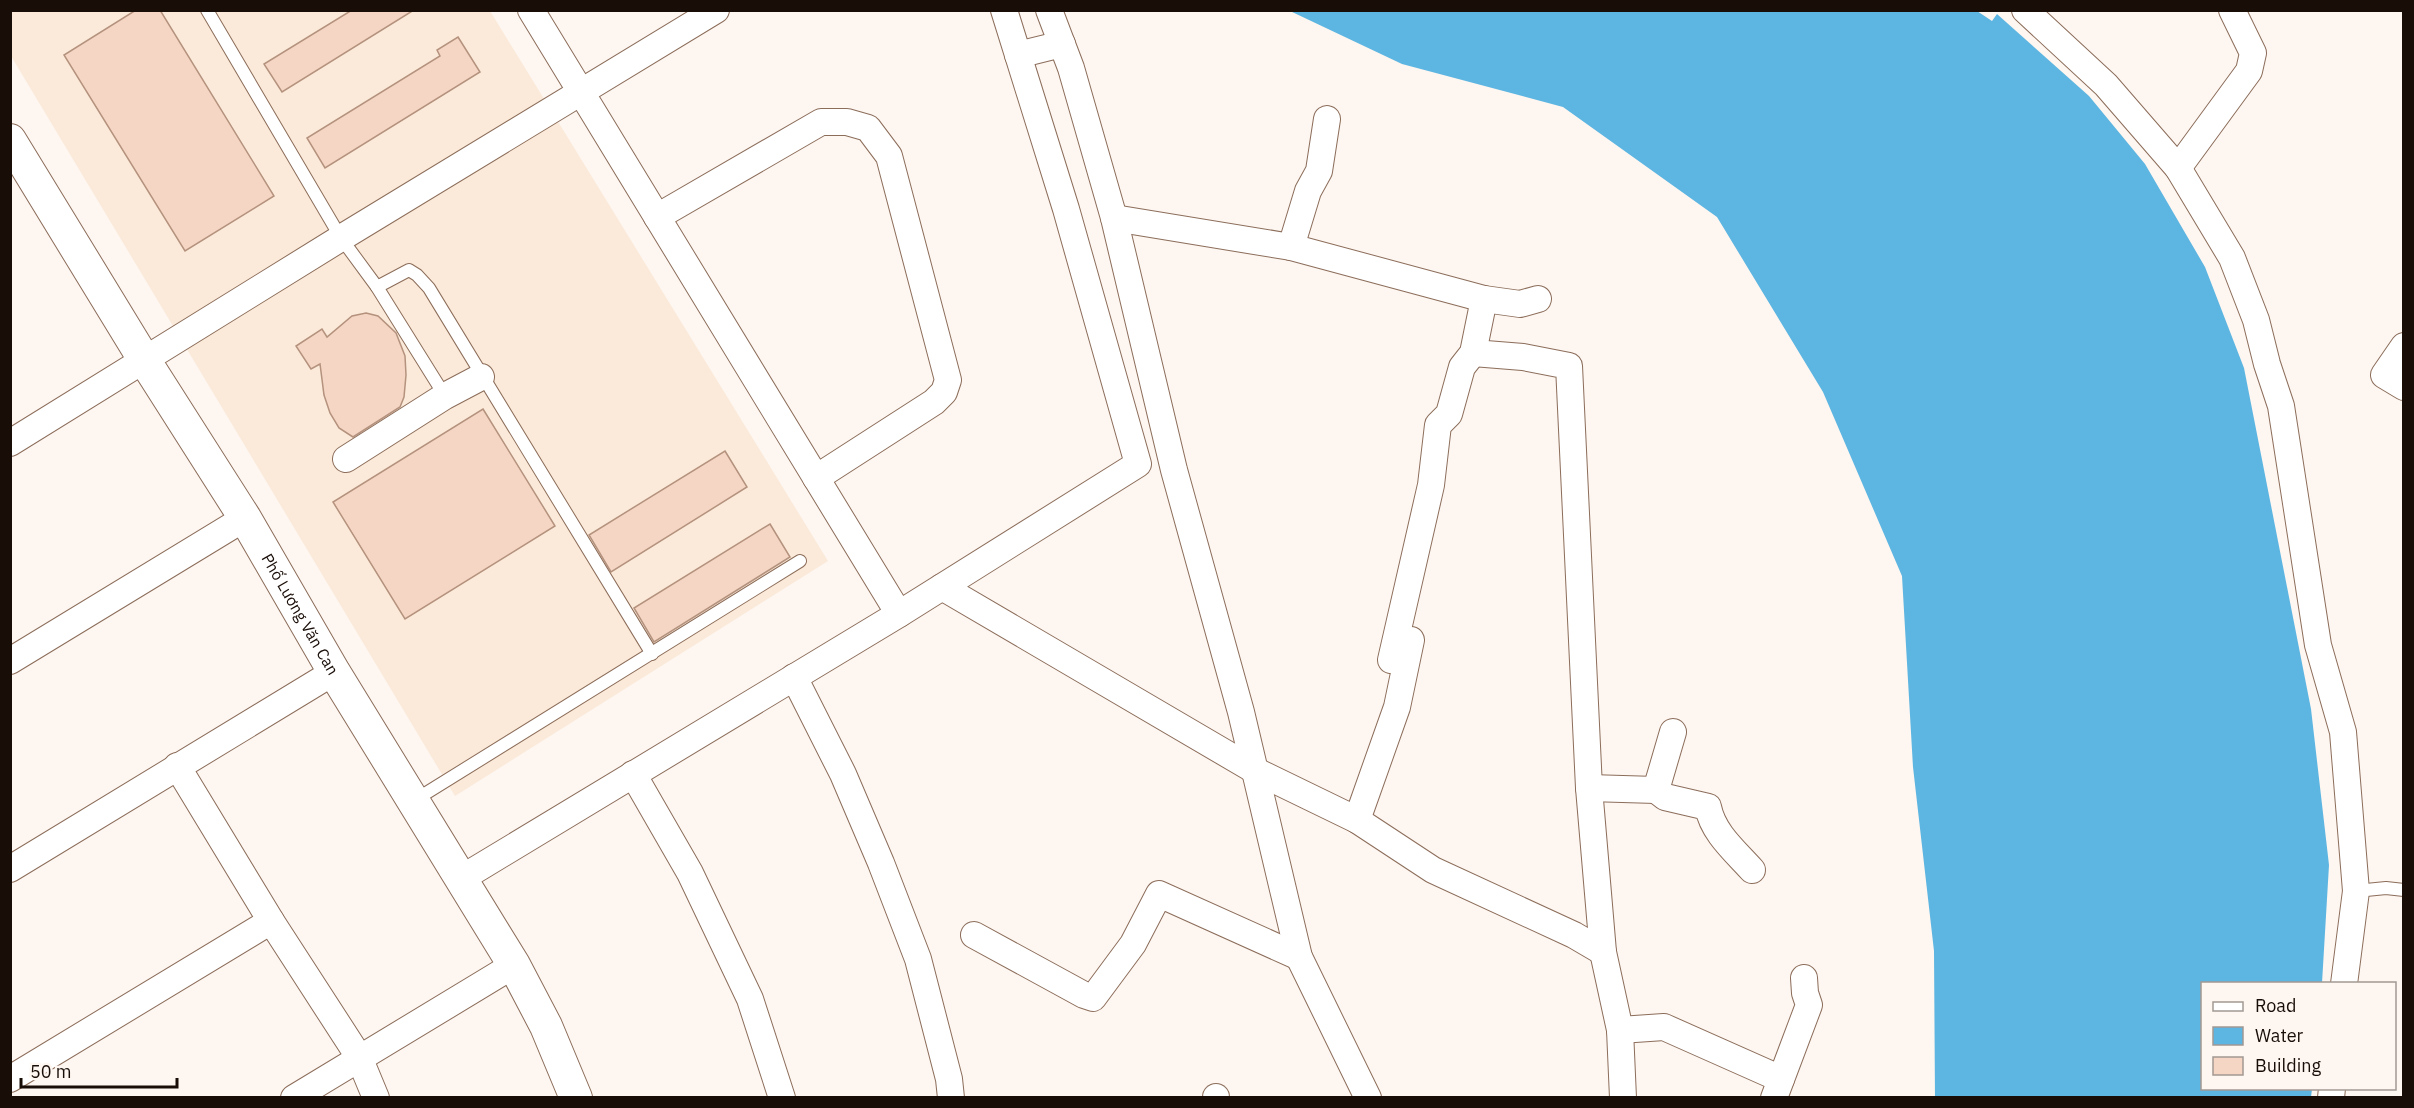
<svg xmlns="http://www.w3.org/2000/svg" width="2414" height="1108" font-family="'IBM Plex Sans',sans-serif">
	<style>
		.education { fill: #fbead9 }
		.water { fill: #5db5e1 }
		.building { fill: #f5d6c4; stroke: #b4927e; stroke-width: 1.5 }
		.lines { fill: none; stroke-linecap: round; stroke-linejoin: round }
		.service-casing { stroke: #8c6d5a; stroke-width: 14 }
		.minor-casing { stroke: #8c6d5a; stroke-width: 28 }
		.tertiary-casing { stroke: #8c6d5a; stroke-width: 34 }
		.service { stroke: #fff; stroke-width: 12 }
		.minor { stroke: #fff; stroke-width: 26 }
		.tertiary { stroke: #fff; stroke-width: 32 }
		.labels { text-anchor: middle; stroke-width: 5; stroke-linejoin: round; paint-order: stroke }
		.street-label { font-size: 16px; fill: #190d07; stroke: #fdf6f1 }
	</style>
	<rect width="100%" height="100%" fill="#fdf6f1"/>
	<path class="education" d="M11,11h479l338,550 -373,235 -444,-740z"/>
	<path class="water" d="M1290,11h687l15,10 5,-7 92,82 56,68 60,103 39,101 67,341 18,156 -7,118 -120,1v104l110,1 -1,8h-376l-1,-146 -21,-184 -11,-191 -79,-184 -106,-175 -154,-110 -161,-43z"/>
	<g class="building">
		<path d="M136,10h24l114,186 -89,55 -121,-196z"/>
		<path d="M352,10h62l-132,82 -18,-28z"/>
		<path d="M458,37l22,35 -155,96 -18,-30 133,-82 -3,-6z"/>
		<path d="M366,313l12,3 18,17 9,23 1,19 -2,22 -4,10 -47,30 -14,-9 -9,-15 -6,-18 -4,-31 -9,5 -15,-23 26,-17 5,8 25,-21z"/>
		<path d="M483,409l72,117 -150,93 -72,-117z"/>
		<path d="M725,451l22,36 -136,85 -22,-37z"/>
		<path d="M770,524l20,33 -136,85 -20,-34z"/>
	</g>
	<g class="lines">
		<g class="service-casing">
			<g id="service">
				<path d="M207,10l134,228 36,49 68,109"/>
				<path d="M377,287l32,-17 8,5 12,13 223,366"/>
				<path d="M415,800l385,-239"/>
				<path d="M2356,891l30,-3 18,2"/>
			</g>
		</g>
		<g class="minor-casing">
			<g id="minor">
				<path d="M531,10l368,604"/>
				<path d="M1049,10l22,58 43,150 60,252 67,242 58,245 69,141"/>
				<path d="M2025,10l81,75 72,83 54,90 24,62 11,44 14,42 37,239 25,87 13,159 -12,93"/>
				<path d="M1018,55l44,-11"/>
				<path d="M2178,168l71,-97 4,-18 -21,-43"/>
				<path d="M657,217l164,-95h26l21,6 21,28 59,224 -4,12 -10,10 -118,76"/>
				<path d="M1114,218l177,29 193,52 36,5 18,-5"/>
				<path d="M1291,247l17,-56 11,-20 8,-52"/>
				<path d="M2404,346l-20,29 20,12"/>
				<path d="M1473,353l50,4 46,9 20,422 14,164 17,78 3,68"/>
				<path d="M10,443l331,-205 375,-228"/>
				<path d="M346,459l99,-63 36,-19"/>
				<path d="M942,587l314,184 101,49 76,50 141,65 29,17"/>
				<path d="M1391,660l40,-175 7,-60 11,-11 13,-47 11,-14 11,-54"/>
				<path d="M10,661l235,-143"/>
				<path d="M794,677l49,97 38,89 37,96 31,120 2,19"/>
				<path d="M177,766l94,155 88,136 17,41"/>
				<path d="M633,774l57,99 60,126 32,99"/>
				<path d="M1589,788l67,2 17,-58"/>
				<path d="M1656,790l9,7 43,10c5,26 27,44 44,63"/>
				<path d="M1357,820l40,-113 14,-67"/>
				<path d="M10,869l324,-197"/>
				<path d="M462,878l437,-264 239,-150 -72,-255 -62,-199"/>
				<path d="M974,935l110,60 9,3 40,-54 26,-50 140,63"/>
				<path d="M1620,1030l44,-3 117,52"/>
				<path d="M10,1079l261,-158"/>
				<path d="M1216,1097v1"/>
				<path d="M294,1098l220,-133"/>
				<path d="M1774,1098l35,-93 -4,-12 -1,-15"/>
				<path d="M2331,1098l1,-10"/>
			</g>
		</g>
		<g class="tertiary-casing">
			<g id="tertiary">
				<path id="s1" d="M10,140l135,221 100,157 89,154 180,293 32,61 30,72"/>
			</g>
		</g>
		<use href="#service" class="service"/>
		<use href="#minor" class="minor"/>
		<use href="#tertiary" class="tertiary"/>
	</g>
	<g class="labels">
		<g class="street-label">
			<text dy="6" stroke="none"><textPath href="#s1" startOffset="556">Phố Lương Văn Can</textPath></text>
		</g>
	</g>
	<rect width="2414" height="1108" fill="none" stroke="#190d07" stroke-width="24"/>
	<rect x="2201" y="982" width="195" height="108" fill="#fdf6f1" stroke="#a29993" stroke-width="1.5"/>
	<rect x="2213" y="1002" width="30" height="9" fill="#ffffff" stroke="#a29993" stroke-width="1.5"/>
	<text x="2255" y="1012" font-size="18" fill="#190d07">Road</text>
	<rect x="2213" y="1027" width="30" height="18" fill="#5db5e1" stroke="#a29993" stroke-width="1.5"/>
	<text x="2255" y="1042" font-size="18" fill="#190d07">Water</text>
	<rect x="2213" y="1057" width="30" height="18" fill="#f5d6c4" stroke="#a29993" stroke-width="1.5"/>
	<text x="2255" y="1072" font-size="18" fill="#190d07">Building</text>
	<path d="M21 1078v9h156v-9" fill="none" stroke="#190d07" stroke-width="3"/>
	<text x="30" y="1078" font-size="18" fill="#190d07" stroke="#fdf6f1" stroke-width="4.5" paint-order="stroke">50 m</text>
</svg>
